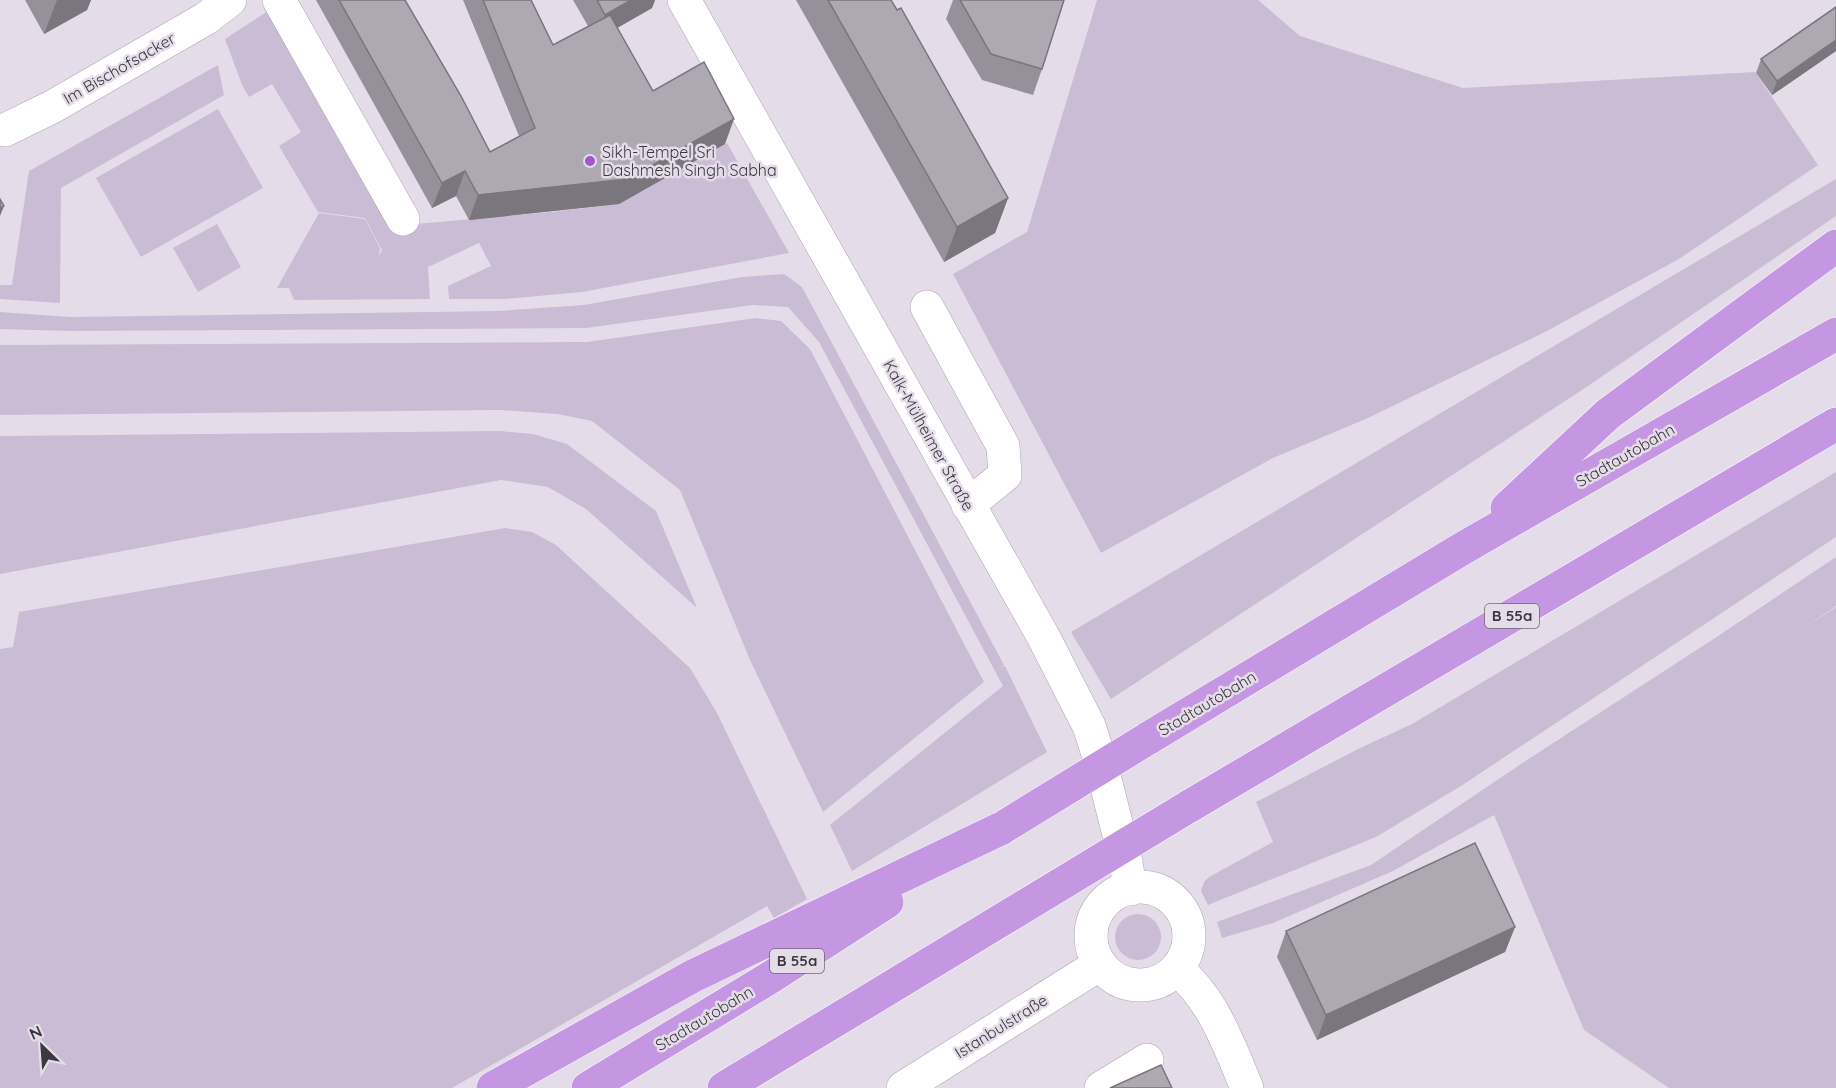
<svg xmlns="http://www.w3.org/2000/svg" width="1836" height="1088" font-family="Quicksand,sans-serif">
	<style>
		.green { fill: #cabcd4 }
		.lines { fill: none; stroke-linecap: round; stroke-linejoin: round }
		.minor-casing { stroke: #aca5b0; stroke-width: 34 }
		.highway-casing { stroke: #fff; stroke-width: 34 }
		.minor { stroke: #fff; stroke-width: 33 }
		.highway { stroke: #c597e3; stroke-width: 33 }
		.highway-bridge-casing { stroke: #fff; stroke-width: 34; stroke-linecap: butt }
		.highway-bridge { stroke: #c597e3; stroke-width: 33 }
		.wall { fill: #96909a }
		.shaded-wall { fill: #7a767d }
		.building { fill: #aea8b3; stroke: #7a767d; stroke-width: 1.5 }
		.poi-dot { fill: #a057cb; stroke: #e4dde9; stroke-width: 2 }
		.labels { text-anchor: middle; stroke-width: 5; stroke-linejoin: round; paint-order: stroke }
		.shield { fill: #e4dde9; stroke: #6e6a71; stroke-width: 1.5 }
		.shield-label { font-size: 15px; font-weight: bold; fill: #3c393e }
		.street-label { font-size: 16px; fill: #3c393e; stroke: #e4dde9 }
		.poi-label { font-size: 16px; fill: #3c393e; stroke: #e4dde9; text-anchor: start }
	</style>
	<rect width="100%" height="100%" fill="#e4dde9"/>
	<g class="green">
		<path d="M1097,0h161l42,36 163,52 292,-16 63,93 -139,94 -134,73 -177,86 -95,40 -172,95 -148,-279 74,-42z"/>
		<path d="M271,9l122,217 158,-14 68,-8 108,-61 62,110 -207,39 -78,7h-55l-1,-13 43,-20 -12,-23 -51,24 2,32 -136,1 -5,-12h-12l42,-75 46,6 15,29 -1,8 3,-6 -17,-32 -47,-6 -39,-66 22,-14 -29,-48 -23,13 -7,-12 -17,-46z"/>
		<path d="M218,65l6,30 -163,93 -1,115 -60,-4v-14h12l17,-114z"/>
		<path d="M218,109l45,79 -122,69 -45,-79z"/>
		<path d="M1836,179v37l-245,168 -480,315 -40,-67z"/>
		<path d="M217,224l24,43 -43,25 -25,-44z"/>
		<path d="M784,274l18,13 202,378 -3,2 4,-1 42,86 -195,119 -22,-46 173,-139 -184,-344 -31,-35 -35,-2 -167,23 -516,3 -70,-2v-17l70,5 429,-6 85,-6 158,-28z"/>
		<path d="M756,318l25,3 29,28 174,333 -161,130 -73,-152 -70,-170 -88,-69 -34,-7 -58,-4 -500,5v-70l587,-3z"/>
		<path d="M500,431l33,3 34,10 89,67 41,97 -111,-99 -38,-22 -47,-7 -501,94v-138z"/>
		<path d="M1836,472v65l-375,249 -85,51 -168,68 -7,-14 3,-9 5,-5 64,-35 -17,-40 102,-53 54,-25z"/>
		<path d="M505,528l27,4 24,13 134,123 27,45 90,186 -33,19 -7,-12 -315,182h-452v-439l13,-2 6,-35z"/>
		<path d="M1836,557v49l-31,21 31,-20v481h-167l-85,-58 -90,-215 -101,56 -120,52 -51,15 -5,-16 154,-57 153,-103 191,-124z"/>
		<circle cx="1138" cy="937" r="23"/>
	</g>
	<g class="lines">
		<g class="minor-casing">
			<g id="minor">
				<path d="M279,0l124,219"/>
				<path d="M684,0l359,636 46,90 11,34 26,102 4,27"/>
				<path d="M5,130l47,-23 153,-88 25,-19"/>
				<path d="M927,307l76,139 2,29 -37,30"/>
				<circle cx="1140" cy="936" r="49"/>
				<path d="M1177,969c36,30 52,76 70,119"/>
				<path d="M903,1088l197,-124"/>
				<path d="M1101,1088l46,-28"/>
			</g>
		</g>
		<g class="highway-casing">
			<g id="highway">
				<path d="M1507,508l101,-94 228,-168"/>
				<path d="M1147,739l318,-192 371,-213"/>
				<path d="M1188,807l648,-383"/>
				<path d="M493,1088l200,-112 309,-148"/>
				<path d="M588,1088l183,-111 116,-75"/>
				<path d="M724,1088l129,-78"/>
			</g>
		</g>
		<use href="#minor" class="minor"/>
		<use href="#highway" class="highway"/>
		<g class="highway-bridge-casing">
			<g id="highway-bridge">
				<path d="M1002,828l145,-89"/>
				<path d="M853,1010l335,-203"/>
			</g>
		</g>
		<use href="#highway-bridge" class="highway-bridge"/>
	</g>
	<g class="wall">
		<path d="M25,0h66l-4,10 -43,24z"/>
		<path d="M316,0h89l85,152 29,-16 -56,-136h68l22,45 35,-19 -15,-26h82l-3,8 -35,20 36,63 72,53 -106,60 -150,16 -13,-24 -24,12z"/>
		<path d="M796,0h95l117,198 -13,35 -51,29z"/>
		<path d="M953,0h111l-22,69 -9,26 -51,-15 -36,-61z"/>
		<path d="M1836,7v44l-64,44 -16,-22 5,-14z"/>
		<path d="M1515,927l-10,25 -188,88 -40,-83 9,-26z"/>
	</g>
	<g class="shaded-wall">
		<path d="M57,0h34l-4,10 -43,24z"/>
		<path d="M631,0h24l-3,8 -56,32 9,-25z"/>
		<path d="M1836,40v11l-64,44 5,-14z"/>
		<path d="M734,119l-9,25 -106,60 -150,16 9,-25z"/>
		<path d="M465,171l-9,25 -24,12 10,-25z"/>
		<path d="M1008,198l-13,35 -51,29 13,-35z"/>
		<path d="M4,206l-4,10v-8z"/>
		<path d="M1515,927l-10,25 -188,88 9,-25z"/>
	</g>
	<g class="building">
		<path d="M339,0h66l56,96 29,56 45,-24 -52,-128h48l22,45 57,-30 43,76 51,-29 30,57 -106,60 -150,16 -13,-24 -23,12z"/>
		<path d="M597,0h34l-26,15z"/>
		<path d="M828,0h63l6,10 4,-2 107,190 -51,29z"/>
		<path d="M960,0h104l-22,69 -51,-15z"/>
		<path d="M1836,7v33l-59,41 -16,-22z"/>
		<path d="M0,199l4,7 -4,2z"/>
		<path d="M1475,843l40,84 -189,88 -40,-84z"/>
		<path d="M1161,1065l11,23h-62z"/>
	</g>
	<circle class="poi-dot" cx="590" cy="161" r="6"/>
	<g class="labels">
		<g class="shield">
			<rect x="1485" y="604" width="54" height="24" rx="4.5"/>
			<rect x="770" y="949" width="54" height="24" rx="4.5"/>
		</g>
		<g class="shield-label">
			<text x="1512" y="621">B 55a</text>
			<text x="797" y="966">B 55a</text>
		</g>
		<g class="street-label">
			<text transform="translate(119 68) rotate(-30)" y="6">Im Bischofsacker</text>
			<text transform="translate(929 435) rotate(61)" y="6">Kalk-Mülheimer Straße</text>
			<text transform="translate(1625 455) rotate(-30)" y="6">Stadtautobahn</text>
			<text transform="translate(1207 703) rotate(-31)" y="6">Stadtautobahn</text>
			<text transform="translate(704 1018) rotate(-31)" y="6">Stadtautobahn</text>
			<text transform="translate(1001 1026) rotate(-32)" y="6">Istanbulstraße</text>
		</g>
		<g class="poi-label">
			<text x="602" y="158">Sikh-Tempel Sri<tspan x="602" dy="18">Dashmesh Singh Sabha</tspan></text>
		</g>
	</g>
	<g transform="translate(42 1046) rotate(335)" stroke="#e4dde9" stroke-width="4.5" paint-order="stroke">
	<path d="M0-4.5L10 22L0 15L-10 22Z" fill="#3c393e"/>
	<text y="-9" font-size="16" font-weight="bold" text-anchor="middle" fill="#3c393e">N</text>
	</g>
</svg>
